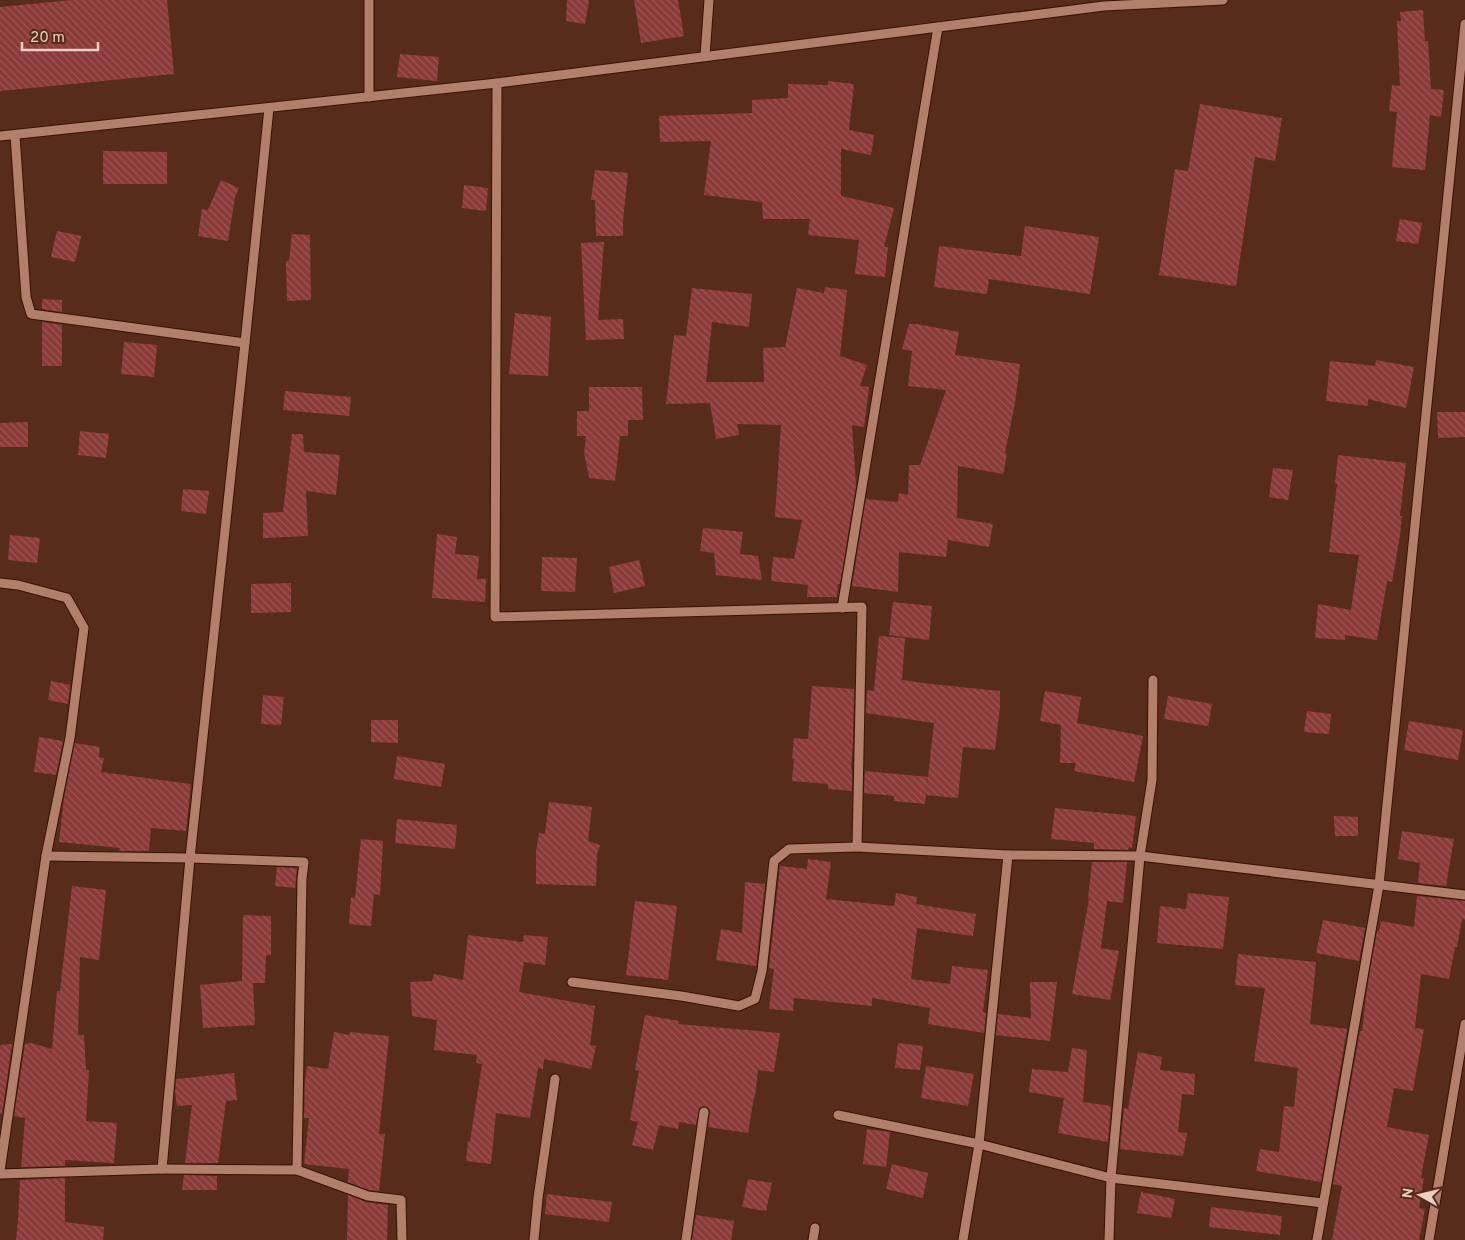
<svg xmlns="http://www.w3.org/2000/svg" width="1465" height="1240" font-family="Overpass,sans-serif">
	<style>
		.building { fill: url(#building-back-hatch) }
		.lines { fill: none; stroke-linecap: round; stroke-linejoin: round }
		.minor-casing { stroke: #3a1202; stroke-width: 11 }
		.minor { stroke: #b17f6b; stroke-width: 9 }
	</style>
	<defs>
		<pattern id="building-back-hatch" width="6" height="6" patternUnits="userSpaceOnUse" patternTransform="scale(1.25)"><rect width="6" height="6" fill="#8b3a3a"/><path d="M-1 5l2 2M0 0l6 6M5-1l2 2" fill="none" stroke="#9c5555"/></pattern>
	</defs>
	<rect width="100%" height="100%" fill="#572c1a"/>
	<g class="building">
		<path d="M72,0h95l7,74 -174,17v-84z"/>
		<path d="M567,0h22l-4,24 -19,-3z"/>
		<path d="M634,0h44l6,36 -43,7z"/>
		<path d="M1423,10l2,31h3l3,48 13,1 -3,27 -11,-2 -5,55 -33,-3 5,-55 -8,-1 3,-26 8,1 -3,-65h4l-1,-9z"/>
		<path d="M400,54l39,3 -2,24 -40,-4z"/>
		<path d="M828,81l26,3 -5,46 25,5 -3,20 -30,-6v47l53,12 -10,39h4l-3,30 -30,-3 4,-34 -51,-5 2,-16h-47l-1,-17 -58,-7 7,-54 -51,1 -1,-26 93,-3v-13l36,-2v-14l40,1z"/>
		<path d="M1200,104l82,14 -7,43 -20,-4 -19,129 -77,-11 16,-106 13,2z"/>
		<path d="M103,151l64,1v32h-64z"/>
		<path d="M595,170l33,3 -5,48v15h-27l-1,-36h-4z"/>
		<path d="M221,180l18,8 -4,9 -7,44 -30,-5 4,-27 6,1z"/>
		<path d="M464,185l24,3 -2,23 -24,-3z"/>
		<path d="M1400,219l22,4 -4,21 -22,-3z"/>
		<path d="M1025,226l74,11 -9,57 -101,-15 -2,15 -53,-7 5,-41 82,10z"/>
		<path d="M57,231l24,5 -6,26 -24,-5z"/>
		<path d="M292,234l18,1 1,65 -24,1 -1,-40h3z"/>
		<path d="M604,242l-6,78 25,-1 1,20 -38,1 -5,-97z"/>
		<path d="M825,287l22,3 -7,66 27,9 -7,21 9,1 -5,40 -12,-2 4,61 -16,98h-2l-1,13h-30l1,-12 -37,-4 2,-24 21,2 8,-39 -27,-3 6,-92 -44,-1 2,11 -23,4 -6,-36 -44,1 8,-69 12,1 6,-48 60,6 -3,33 -37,-5 -6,60h58l-1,-34 22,-1 12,-59 27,5z"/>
		<path d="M42,299l20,1v12l-20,-3z"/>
		<path d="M515,313l36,4 -3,59 -39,-2z"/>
		<path d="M42,322l20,3v41h-20z"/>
		<path d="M909,324h8l42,8 -4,23 65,9 -5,39 -10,50 2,1 -4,20 -45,-8 -1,52 36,6 -4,23 -41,-7 -2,17 -47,-5 -1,40 -46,-6 14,-87 32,3 1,-9 9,2 1,-30h11l26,-75 -38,-4 4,-35 -10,-2z"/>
		<path d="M124,342l33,3 -3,32 -33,-3z"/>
		<path d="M1376,360l38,7 -8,41 -38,-9v7l-42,-5 4,-40 45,5z"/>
		<path d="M589,387h53l1,33h-15v16h-8l-5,45 -26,-3 -5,-25 2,-17h-9v-25h12z"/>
		<path d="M285,391l66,6 -2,19 -66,-6z"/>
		<path d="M1437,412h28v25l-27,1z"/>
		<path d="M28,422v25h-28v-24z"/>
		<path d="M80,431l29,3 -3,24 -28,-3z"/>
		<path d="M292,434h11l1,18 36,3 -4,40 -30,-4 2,45 -45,2v-25l20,-1z"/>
		<path d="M1338,455l68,8 -6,53h2l-2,19 -8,47 -5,-1 -10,59 -32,-5v5l-30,-2 3,-34 33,6 8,-55 -30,-3 8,-68 -2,-1z"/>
		<path d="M1273,468l20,2 -5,30 -19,-3z"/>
		<path d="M183,489l26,2 -3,23 -25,-3z"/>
		<path d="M703,528l40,4 -3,22 18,2 4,24 -46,-5 -2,-22 -14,-2z"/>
		<path d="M437,534l20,3 -2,17 24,2 -2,23h9l-1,23 -53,-4z"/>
		<path d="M10,535l30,3 -3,25 -29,-3z"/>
		<path d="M542,557l35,1 -2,34 -34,-1z"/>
		<path d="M639,560l6,26 -31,7 -5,-26z"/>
		<path d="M291,583v29l-40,1v-29z"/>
		<path d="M893,602l39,4 -3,34 -40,-5z"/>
		<path d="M879,636l26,2 -3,42 29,4 69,7v16l-5,43 -32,-3 -5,51 -32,-3 8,-72 -68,-10 1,-23 7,1z"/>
		<path d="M51,681l19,4 -2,19 -20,-4z"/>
		<path d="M812,686l42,3 -1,52 -2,28 1,1v21l-24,-2v-5l-36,-3 2,-22h-2l2,-21 14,1z"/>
		<path d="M1045,691l36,6 -4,26 66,13 -9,46 -60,-11 2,-8h-16l1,-38 -21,-4z"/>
		<path d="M263,695l21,2 -3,28 -20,-1z"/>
		<path d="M1168,696l44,8 -4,22 -44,-7z"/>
		<path d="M1307,711l24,3 -2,20 -25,-2z"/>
		<path d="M371,720h27v23l-27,-1z"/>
		<path d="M1409,721l54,9 -5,30 -54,-10z"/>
		<path d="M39,737l24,4 -7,34 -22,-3z"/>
		<path d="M75,743l25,4 -1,10 5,1 -3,14 90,12 -5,47 -35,-3 -2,23h-30l1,-3 -61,-6 5,-44z"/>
		<path d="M397,756l48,8 -4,23 -47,-8z"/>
		<path d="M865,771l63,6 -3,27 -31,-3v-5l-30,-3z"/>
		<path d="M549,802l43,5 -4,34 12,4 -3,9 -1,32 -60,-2v-32l3,-19 6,1z"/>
		<path d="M1055,808l81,8 -4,32 -3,-1 -1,3 -34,-1v-6l-43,-4z"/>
		<path d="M1334,816l24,1v19h-23z"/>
		<path d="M397,819l60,6 -2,24 -60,-6z"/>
		<path d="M1402,831l52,8 -8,47 -28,-3 2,-20 -22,-4z"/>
		<path d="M361,839l22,2 -3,54 -6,-1 -3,32 -22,-2 2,-27 4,1z"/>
		<path d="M808,859l23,3 -5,37 68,7 2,-13 21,4 -1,7 60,10 -3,22 -56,-8 -6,51 39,5 2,-18 36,4 -5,42 3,1 -2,20 -56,-9 2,-16 -58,-10v8l-78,-8 -1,13 -24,-2 5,-40 -5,-1 11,-102 27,3z"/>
		<path d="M1092,862h35l-4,41 -16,-2 -6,47 18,3 -9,49 -38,-6 17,-95h-1z"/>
		<path d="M277,867l20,1 -2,20 -20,-2z"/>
		<path d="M745,882l20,2 -9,82 -40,-6 5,-31 21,4z"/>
		<path d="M72,886l34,4 -7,70 -19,-3 -2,78h6l2,35h3l-3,51 31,2 -3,40 -49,-3v6l-44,1 4,-49 -11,-2 11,-72 6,-1 21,6 5,-58h3z"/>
		<path d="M1188,893l41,4 -6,52 -66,-6 3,-37 26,3z"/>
		<path d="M1417,896l48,5v19l-3,-1 -5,28h-2l-6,32 -28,-5 -6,54 9,1 -11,62 -19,-3 -7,39 42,8 -8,43h3l-5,30 6,1 -6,31h-87l10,-54 -9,-2 27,-153h2l5,-42 10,-58h2l2,-10 33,6z"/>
		<path d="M635,901l42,5 -9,74 -42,-5z"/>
		<path d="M243,915l28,1v39h-5l-1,28h-12l2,42 -52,3 -3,-43 42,-4z"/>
		<path d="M1323,920l42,8 -6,33 -43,-8z"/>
		<path d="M468,935l55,7 1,-7 24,2 -3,28 -21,-3 -5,30 76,14 -5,39 6,1 -5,23 -47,-10 -1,10 -5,-1 -8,50 -34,-5 -5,51 -25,-3 2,-20h2l12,-77 -6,-1 1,-8 -43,-5 3,-30 -25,-4 -2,-34 22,-1 2,-7 29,6z"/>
		<path d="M1238,954l78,8 -6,62 37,5 -26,153 -65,-11 4,-22 19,3 5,-46 10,1 4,-39 -44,-7 11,-73 -30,-3z"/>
		<path d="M1030,982h27l-7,59 -54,-6 2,-21 33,4z"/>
		<path d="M645,1015l34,6 -1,3 102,9 -6,39 -16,-2 -3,27h-1l-6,36 -40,-6 2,-17 -3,-3 -3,-1 -5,3 -3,16 -17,-3 -1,7 -19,-4 -6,25 -21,-5 6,-23 -8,-2 9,-49 -4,-1z"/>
		<path d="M334,1032l15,3 1,-3 39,4 -10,98h6l-6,57 -10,-1 -21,-8 1,-13 -45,-5 5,-46h-5l1,-35 2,-17 21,3z"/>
		<path d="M898,1043l25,3 -3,24 -25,-2z"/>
		<path d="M12,1044l-10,70h-2v-69z"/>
		<path d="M1072,1048l15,2 -4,52 28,4 -3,36 -50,-9 6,-35 -35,-6 3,-23 36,3z"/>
		<path d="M1138,1052l24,5 -2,13 35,4 -1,21 -12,-1 -4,38 9,1 -4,23 -63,-7 4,-41 4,1z"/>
		<path d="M926,1066l48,8 -6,32 -47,-8z"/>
		<path d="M234,1073l3,27 -11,1 -8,62h-33l7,-58 -15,1 -2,-14 1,-13z"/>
		<path d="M867,1129l23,3 -4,35 -23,-3z"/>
		<path d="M892,1164l36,9 -5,25 -37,-9z"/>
		<path d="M184,1175l33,1v14h-35z"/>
		<path d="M65,1178v44l39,5 -1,13h-87l2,-20 2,-40z"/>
		<path d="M748,1179l24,4 -6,28 -24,-4z"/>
		<path d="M1141,1192l34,7 -4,19 -34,-5z"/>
		<path d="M547,1194l65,8 -3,20 -64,-8z"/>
		<path d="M348,1195l18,7 22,3 -1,35h-40z"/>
		<path d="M1211,1207l71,9 -2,19 -71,-8z"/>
		<path d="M696,1215l38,6 -3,19h-39z"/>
	</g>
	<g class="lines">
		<g class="minor-casing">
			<g id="minor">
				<path d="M705,56l4,-56"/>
				<path d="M497,83l-2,534 367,-10 -5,240 151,8 132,1 -29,322 -2,62"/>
				<path d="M369,97v-97"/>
				<path d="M15,135l11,162 5,17 214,29"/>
				<path d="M0,136l497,-53 607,-77 119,-6"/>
				<path d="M0,583l18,2 49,13 17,30 -14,110 -24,118 -46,315"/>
				<path d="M842,608l96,-581"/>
				<path d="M1153,680l-1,100 -12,76 325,39"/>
				<path d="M46,856l144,2 114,4 -2,17 -5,291 -135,-1"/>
				<path d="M572,982l109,14 58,10 16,-7 7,-28 12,-110 15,-12 68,-2"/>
				<path d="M838,1115l141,29 132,34 212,25"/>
				<path d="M297,1170l71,26 33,4 1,40"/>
				<path d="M0,1174l162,-5 28,-311 55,-515 24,-235"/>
				<path d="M534,1240l4,-42 17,-119"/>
				<path d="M686,1240l18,-128"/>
				<path d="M813,1240l2,-12"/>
				<path d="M963,1240l16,-96 29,-289"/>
				<path d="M1317,1240l62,-355 86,-861"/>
				<path d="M1429,1240l36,-216"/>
			</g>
		</g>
		<use href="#minor" class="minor"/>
	</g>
	<g transform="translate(1420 1195) rotate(278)" stroke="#572c1a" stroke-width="4" paint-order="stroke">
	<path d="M0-4L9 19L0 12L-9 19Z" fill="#ebcfc4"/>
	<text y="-8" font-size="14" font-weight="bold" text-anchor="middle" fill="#ebcfc4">N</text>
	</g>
	<path d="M22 42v8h76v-8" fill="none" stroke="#ebcfc4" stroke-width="2.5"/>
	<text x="30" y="42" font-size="15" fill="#ebcfc4" stroke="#572c1a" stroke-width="4" paint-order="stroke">20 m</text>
</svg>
